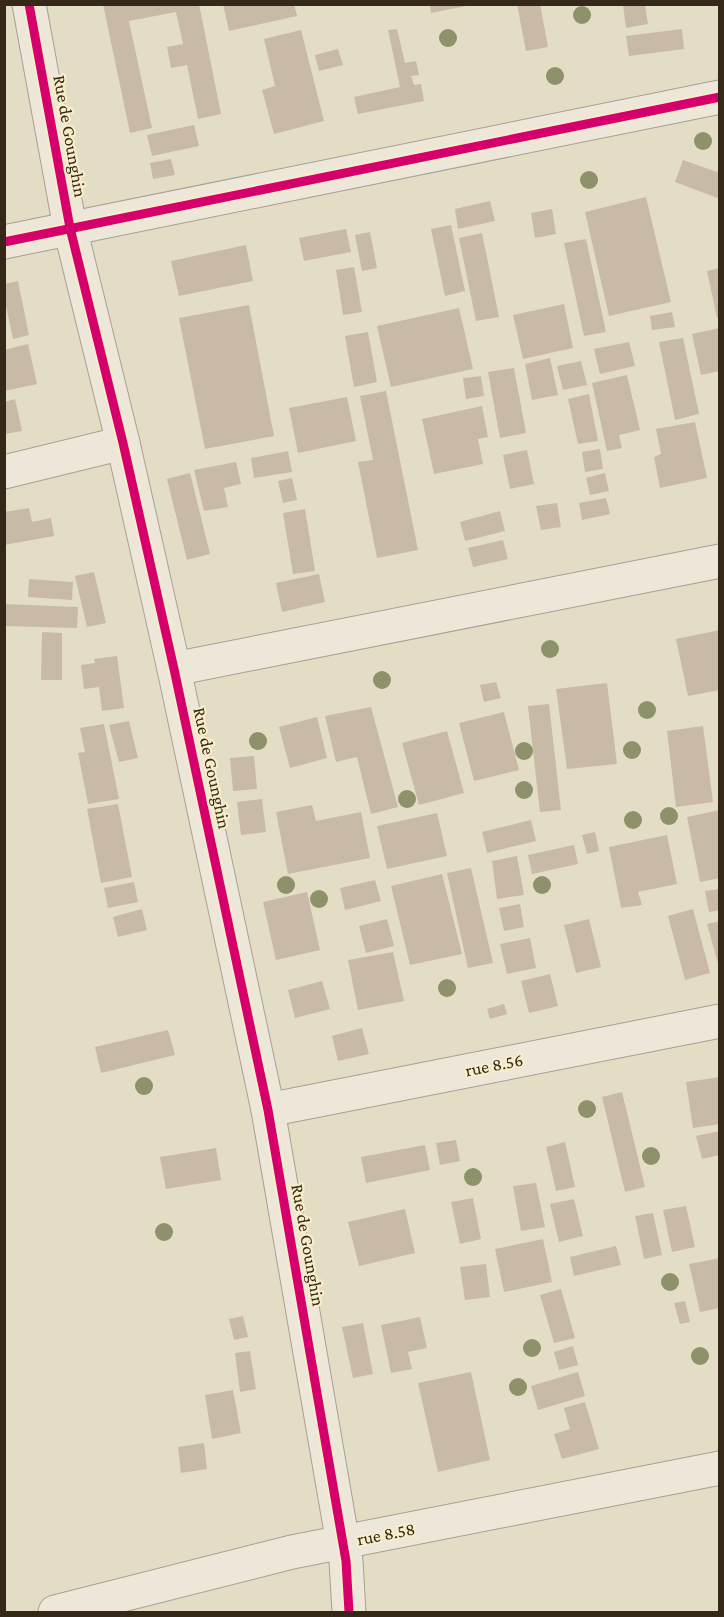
<svg xmlns="http://www.w3.org/2000/svg" width="724" height="1617" font-family="'Crimson Pro',serif">
	<style>
		.building { fill: #c8baa7 }
		.lines { fill: none; stroke-linecap: round; stroke-linejoin: round }
		.street-casing { stroke: #a8a091; stroke-width: 35 }
		.street { stroke: #ece7d9; stroke-width: 33 }
		.cycleway-casing { stroke: #f8edc9; stroke-width: 13 }
		.cycleway { stroke: #d6006c; stroke-width: 9 }
		.tree { fill: #8d926a }
		.labels { text-anchor: middle; stroke-width: 4.5; stroke-linejoin: round; paint-order: stroke }
		.street-label { font-size: 18px; fill: #362819; stroke: #f8edc9 }
	</style>
	<rect width="100%" height="100%" fill="#e4ddc6"/>
	<g class="building">
		<path d="M103,4h96l22,110 -23,5 -11,-54 -16,3 -4,-21 16,-3 -7,-32 -47,9 23,107 -22,5z"/>
		<path d="M223,4h71l3,12 -68,15z"/>
		<path d="M430,4h36v2l-35,7z"/>
		<path d="M517,4h23l8,43 -22,4z"/>
		<path d="M623,5h22l3,19 -22,4z"/>
		<path d="M397,29l8,34 11,-2 3,14 -8,1 3,9 7,-1 3,17 -66,13 -4,-17 46,-10 -12,-57z"/>
		<path d="M682,29l2,20 -55,7 -3,-20z"/>
		<path d="M301,30l23,91 -50,13 -12,-44 13,-4 -11,-47z"/>
		<path d="M338,49l5,16 -24,6 -4,-16z"/>
		<path d="M194,125l5,21 -47,10 -5,-21z"/>
		<path d="M171,159l4,16 -22,4 -3,-16z"/>
		<path d="M683,160l37,13v26l-45,-17z"/>
		<path d="M646,197l25,105 -62,14 -24,-104z"/>
		<path d="M490,201l5,20 -37,8 -3,-20z"/>
		<path d="M552,209l4,25 -21,4 -4,-25z"/>
		<path d="M451,225l14,66 -20,5 -14,-67z"/>
		<path d="M346,229l5,23 -47,9 -5,-23z"/>
		<path d="M370,232l7,36 -15,3 -7,-36z"/>
		<path d="M482,233l17,84 -23,4 -17,-83z"/>
		<path d="M586,239l20,93 -22,4 -20,-93z"/>
		<path d="M246,245l7,36 -74,15 -8,-35z"/>
		<path d="M354,267l8,45 -19,3 -7,-45z"/>
		<path d="M720,268v49l-3,1 -10,-47z"/>
		<path d="M18,281l11,54 -16,4 -9,-42v-13z"/>
		<path d="M564,304l9,44 -50,11 -10,-44z"/>
		<path d="M249,305l25,131 -69,13 -26,-131z"/>
		<path d="M459,308l14,61 -82,18 -14,-61z"/>
		<path d="M672,312l3,15 -23,3 -2,-14z"/>
		<path d="M720,328v43l-19,4 -9,-41z"/>
		<path d="M368,332l9,50 -23,5 -9,-51z"/>
		<path d="M683,338l16,76 -24,6 -16,-78z"/>
		<path d="M629,342l6,24 -35,8 -6,-25z"/>
		<path d="M28,344l9,40 -33,7v-41z"/>
		<path d="M550,358l8,37 -26,5 -7,-36z"/>
		<path d="M581,361l6,24 -24,5 -6,-24z"/>
		<path d="M514,368l12,65 -26,5 -12,-66z"/>
		<path d="M627,375l13,55 -21,5 3,13 -15,3 -15,-68z"/>
		<path d="M481,376l3,20 -18,3 -3,-21z"/>
		<path d="M386,391l32,159 -41,8 -19,-96 15,-2 -13,-64z"/>
		<path d="M589,394l9,47 -20,3 -10,-45z"/>
		<path d="M347,397l9,44 -58,12 -9,-45z"/>
		<path d="M15,399l7,32 -18,3v-32z"/>
		<path d="M482,406l6,31 -10,2 5,25 -49,10 -12,-55z"/>
		<path d="M695,422l12,56 -47,10 -6,-31 7,-3 -5,-25z"/>
		<path d="M600,449l3,20 -18,3 -3,-20z"/>
		<path d="M527,450l7,34 -24,5 -7,-34z"/>
		<path d="M288,451l4,21 -38,6 -3,-20z"/>
		<path d="M236,462l5,22 -17,4 4,19 -24,4 -10,-41z"/>
		<path d="M190,473l20,81 -23,6 -20,-81z"/>
		<path d="M605,473l4,18 -19,4 -4,-17z"/>
		<path d="M292,478l5,22 -14,3 -5,-22z"/>
		<path d="M606,498l4,16 -28,6 -3,-17z"/>
		<path d="M557,503l4,24 -20,3 -5,-24z"/>
		<path d="M29,508l3,14 19,-4 3,18 -50,9v-33z"/>
		<path d="M305,509l10,62 -22,3 -10,-61z"/>
		<path d="M500,511l5,20 -40,10 -5,-19z"/>
		<path d="M503,540l5,19 -35,8 -5,-19z"/>
		<path d="M94,572l12,51 -19,4 -12,-51z"/>
		<path d="M319,574l6,28 -43,10 -6,-29z"/>
		<path d="M29,579l44,3 -1,18 -44,-3z"/>
		<path d="M4,604l74,3 -1,21 -73,-2z"/>
		<path d="M720,630v60l-32,6 -12,-57z"/>
		<path d="M42,632l20,1v47h-21z"/>
		<path d="M117,656l7,52 -22,3 -3,-24 -15,2 -3,-24 14,-2 -1,-4z"/>
		<path d="M496,682l5,16 -17,4 -4,-17z"/>
		<path d="M607,683l10,81 -50,5 -11,-80z"/>
		<path d="M549,704l12,106 -21,2 -12,-106z"/>
		<path d="M371,707l27,100 -27,7 -14,-57 -21,5 -11,-46z"/>
		<path d="M504,712l15,58 -45,11 -15,-58z"/>
		<path d="M317,717l10,41 -37,10 -11,-41z"/>
		<path d="M129,721l9,37 -19,4 -10,-37z"/>
		<path d="M104,724l15,75 -31,5 -10,-51 7,-1 -5,-24z"/>
		<path d="M703,726l10,76 -37,5 -9,-76z"/>
		<path d="M447,731l17,62 -45,12 -17,-62z"/>
		<path d="M254,756l3,33 -24,2 -3,-33z"/>
		<path d="M262,799l4,33 -25,3 -4,-33z"/>
		<path d="M118,804l14,73 -31,6 -14,-74z"/>
		<path d="M312,805l4,16 45,-9 9,46 -82,16 -12,-62z"/>
		<path d="M720,810v68l-20,4 -13,-65z"/>
		<path d="M437,813l10,43 -60,13 -10,-43z"/>
		<path d="M531,820l5,21 -49,12 -5,-21z"/>
		<path d="M595,832l4,19 -12,3 -5,-19z"/>
		<path d="M667,835l10,49 -39,8 4,13 -21,3 -12,-61z"/>
		<path d="M574,845l4,19 -46,10 -4,-19z"/>
		<path d="M517,856l7,39 -27,4 -5,-38z"/>
		<path d="M471,868l22,95 -25,5 -21,-95z"/>
		<path d="M442,874l20,80 -52,11 -19,-79z"/>
		<path d="M375,880l6,21 -36,9 -5,-22z"/>
		<path d="M134,882l4,20 -30,6 -4,-20z"/>
		<path d="M720,889v21l-11,2 -4,-21z"/>
		<path d="M307,892l13,58 -44,10 -13,-58z"/>
		<path d="M520,904l4,23 -20,4 -5,-23z"/>
		<path d="M142,909l5,21 -29,7 -5,-20z"/>
		<path d="M693,909l17,64 -25,7 -17,-64z"/>
		<path d="M387,919l7,27 -28,7 -7,-27z"/>
		<path d="M589,919l12,48 -25,6 -12,-48z"/>
		<path d="M720,921v46h-1l-12,-43z"/>
		<path d="M530,938l6,30 -29,6 -7,-30z"/>
		<path d="M393,952l11,49 -46,9 -10,-50z"/>
		<path d="M550,974l8,32 -29,7 -8,-32z"/>
		<path d="M322,981l8,28 -35,9 -7,-28z"/>
		<path d="M504,1004l3,10 -17,5 -3,-10z"/>
		<path d="M362,1028l7,26 -31,7 -6,-25z"/>
		<path d="M168,1030l7,25 -74,18 -6,-26z"/>
		<path d="M720,1077v47l-27,4 -7,-46z"/>
		<path d="M622,1092l23,95 -20,5 -23,-95z"/>
		<path d="M720,1131v24l-18,4 -6,-23z"/>
		<path d="M456,1140l4,21 -20,4 -4,-22z"/>
		<path d="M565,1142l10,45 -19,4 -10,-44z"/>
		<path d="M425,1145l5,25 -64,13 -5,-26z"/>
		<path d="M216,1148l5,32 -55,9 -6,-32z"/>
		<path d="M536,1183l9,44 -24,4 -8,-45z"/>
		<path d="M473,1198l8,41 -21,5 -9,-42z"/>
		<path d="M574,1199l9,37 -24,6 -9,-38z"/>
		<path d="M686,1206l9,41 -23,5 -9,-42z"/>
		<path d="M405,1209l10,44 -56,13 -11,-44z"/>
		<path d="M653,1213l9,42 -18,4 -9,-43z"/>
		<path d="M543,1239l9,43 -48,10 -9,-43z"/>
		<path d="M616,1246l5,19 -47,11 -4,-19z"/>
		<path d="M720,1258v50l-20,4 -11,-48z"/>
		<path d="M486,1264l4,33 -25,3 -5,-33z"/>
		<path d="M561,1289l14,49 -21,5 -14,-48z"/>
		<path d="M685,1301l5,21 -10,2 -6,-21z"/>
		<path d="M243,1316l5,21 -14,3 -5,-21z"/>
		<path d="M420,1317l7,31 -19,4 4,17 -21,4 -10,-48z"/>
		<path d="M363,1323l10,51 -20,4 -11,-51z"/>
		<path d="M573,1346l5,19 -19,5 -5,-18z"/>
		<path d="M250,1351l6,38 -16,3 -5,-39z"/>
		<path d="M471,1372l19,88 -52,12 -20,-89z"/>
		<path d="M578,1372l7,24 -47,14 -7,-24z"/>
		<path d="M233,1390l8,43 -29,6 -7,-44z"/>
		<path d="M585,1402l14,47 -37,10 -8,-25 16,-5 -6,-21z"/>
		<path d="M204,1443l3,26 -26,4 -3,-26z"/>
	</g>
	<g class="lines">
		<g class="street-casing">
			<g id="street">
				<path d="M29,4l41,224 53,215 51,226 94,441 78,451 3,51"/>
				<path d="M4,242l716,-145"/>
				<path d="M4,472l119,-29"/>
				<path d="M174,669l546,-108"/>
				<path d="M268,1110l452,-89"/>
				<path d="M55,1612l237,-60 428,-84"/>
			</g>
		</g>
		<use href="#street" class="street"/>
		<g class="cycleway-casing">
			<g id="cycleway">
				<path d="M29,4l41,224 53,215 51,226 94,441 78,451 3,51"/>
				<path d="M4,242l716,-145"/>
			</g>
		</g>
		<use href="#cycleway" class="cycleway"/>
	</g>
	<g class="tree">
		<circle cx="582" cy="15" r="9"/>
		<circle cx="448" cy="38" r="9"/>
		<circle cx="555" cy="76" r="9"/>
		<circle cx="703" cy="141" r="9"/>
		<circle cx="589" cy="180" r="9"/>
		<circle cx="550" cy="649" r="9"/>
		<circle cx="382" cy="680" r="9"/>
		<circle cx="647" cy="710" r="9"/>
		<circle cx="258" cy="741" r="9"/>
		<circle cx="632" cy="750" r="9"/>
		<circle cx="524" cy="751" r="9"/>
		<circle cx="524" cy="790" r="9"/>
		<circle cx="407" cy="799" r="9"/>
		<circle cx="669" cy="816" r="9"/>
		<circle cx="633" cy="820" r="9"/>
		<circle cx="286" cy="885" r="9"/>
		<circle cx="542" cy="885" r="9"/>
		<circle cx="319" cy="899" r="9"/>
		<circle cx="447" cy="988" r="9"/>
		<circle cx="144" cy="1086" r="9"/>
		<circle cx="587" cy="1109" r="9"/>
		<circle cx="651" cy="1156" r="9"/>
		<circle cx="473" cy="1177" r="9"/>
		<circle cx="164" cy="1232" r="9"/>
		<circle cx="670" cy="1282" r="9"/>
		<circle cx="532" cy="1348" r="9"/>
		<circle cx="700" cy="1356" r="9"/>
		<circle cx="518" cy="1387" r="9"/>
	</g>
	<g class="labels">
		<g class="street-label">
			<text transform="translate(70 136) rotate(80)" y="6">Rue de Gounghin</text>
			<text transform="translate(212 768) rotate(78)" y="6">Rue de Gounghin</text>
			<text transform="translate(494 1065) rotate(-11)" y="6">rue 8.56</text>
			<text transform="translate(308 1245) rotate(80)" y="6">Rue de Gounghin</text>
			<text transform="translate(386 1534) rotate(-11)" y="6">rue 8.58</text>
		</g>
	</g>
	<rect width="724" height="1617" fill="none" stroke="#362819" stroke-width="12"/>
</svg>
